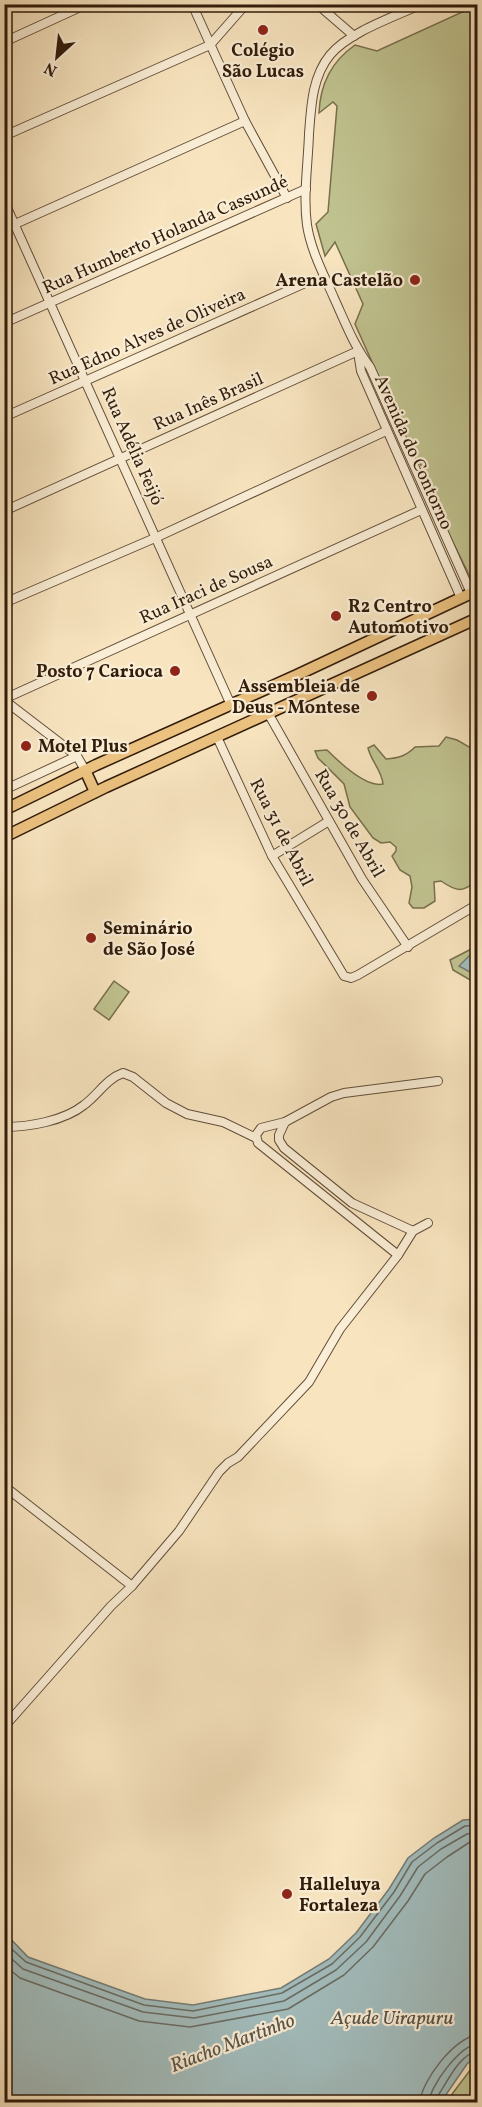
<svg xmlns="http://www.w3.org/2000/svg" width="482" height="2107" font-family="Vollkorn,serif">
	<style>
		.green { fill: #c0c390; stroke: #786f4d; stroke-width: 1.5 }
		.water { fill: #a2bcbc; stroke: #757c75; stroke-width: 1.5 }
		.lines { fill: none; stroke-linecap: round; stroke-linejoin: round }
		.shore { stroke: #6a6c63; stroke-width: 1.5 }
		.minor-casing { stroke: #634e38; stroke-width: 10 }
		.major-casing { stroke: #311b0a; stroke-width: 13 }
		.minor { stroke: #faeed6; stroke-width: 8 }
		.major { stroke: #ecc280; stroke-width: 10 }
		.poi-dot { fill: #8f2418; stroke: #faeed6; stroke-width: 2 }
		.labels { text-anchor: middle; stroke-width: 4.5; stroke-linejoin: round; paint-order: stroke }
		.poi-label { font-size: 18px; font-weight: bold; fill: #311b0a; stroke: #faeed6; text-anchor: start }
		.street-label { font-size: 18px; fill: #311b0a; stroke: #faeed6 }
		.water-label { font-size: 20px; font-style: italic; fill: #595348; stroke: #faeed6 }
	</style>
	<rect width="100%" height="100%" fill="#f8e5c0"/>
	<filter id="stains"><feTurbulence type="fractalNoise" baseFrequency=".00333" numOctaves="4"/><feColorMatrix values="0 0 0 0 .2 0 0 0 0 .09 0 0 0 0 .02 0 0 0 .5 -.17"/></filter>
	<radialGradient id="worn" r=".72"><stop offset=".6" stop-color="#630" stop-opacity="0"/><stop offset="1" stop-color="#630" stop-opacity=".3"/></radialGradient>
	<g class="green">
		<path d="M471,5h6l1,576 -5,2 -28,-57 1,-5 -25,-56 -5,-5 -61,-136 8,-20 -28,-62 -10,14 -9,-32 12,-12 9,-106 -4,-4 -14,11c1,-28 13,-52 36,-68l22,6 92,-42z"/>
		<path d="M446,737l11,3 12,7 8,-3v136c-14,13 -20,12 -36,1l-7,1 1,19 -11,7h-11l-4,-5 3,-16 -2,-11 -10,-6 -8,-14 4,-5v-4l-6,-5 -9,1 -8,-5 -23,-31 -6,-23 -26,-26 -3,-7 12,-1c12,12 39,38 56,34 -1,-13 -12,-23 -15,-36l6,-3 12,14c13,-1 20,-3 29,-12l24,-1z"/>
		<path d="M477,946v38l-24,-14 -3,-10z"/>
		<path d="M114,981l15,11 -20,28 -15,-11z"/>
		<path d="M477,2065v37h-31l25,-33z"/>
	</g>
	<g class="water">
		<path d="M477,948v28l-18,-10z"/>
		<path d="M477,1819v236l-10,9 -26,38h-436v-169l23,24 117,42 48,6 88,-17 48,-29 27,-26 33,-44 19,-31 26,-20 29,-18z"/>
	</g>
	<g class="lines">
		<g class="shore">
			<path d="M4,1942l22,20 118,43 49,6 89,-18 50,-29 28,-27 34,-45 18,-30 25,-19 28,-17 13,-1"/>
			<path d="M4,1952l19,17 120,43 51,6 90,-17 52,-31 30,-28 34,-46 18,-29 23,-18 26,-15 11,-2"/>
			<path d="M4,1965l16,13 119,43 51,6 98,-18 56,-34 29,-28 35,-46 17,-27 22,-17 23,-15 8,-1"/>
			<path d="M420,2102c1,-20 35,-66 58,-67"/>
			<path d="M429,2102c1,-16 31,-57 49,-58"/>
			<path d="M436,2102l1,-5c10,-14 22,-43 41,-46"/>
		</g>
		<g class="minor-casing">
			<g id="minor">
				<path d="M192,4l53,117 42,77"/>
				<path d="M317,4l37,32"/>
				<path d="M422,4c-28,13 -73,28 -92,51 -18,22 -19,52 -21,79 -1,30 -6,62 -2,91 4,26 17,50 27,73 11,24 20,48 36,69l101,226"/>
				<path d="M4,42l83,-38"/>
				<path d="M4,136l206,-91 36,-41"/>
				<path d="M4,201l227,504"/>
				<path d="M4,229l241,-108"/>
				<path d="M4,323l302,-134"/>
				<path d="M358,352l3,19 100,227"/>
				<path d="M4,417l299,-133"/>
				<path d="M4,511l354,-160"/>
				<path d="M4,603l151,-65 231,-107"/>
				<path d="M4,699l417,-189"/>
				<path d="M4,700l73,56 8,14"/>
				<path d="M268,713l94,166 46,68"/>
				<path d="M217,737l55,119 72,120 7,2 7,-3 120,-71"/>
				<path d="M4,790l73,-34"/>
				<path d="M272,856l57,-35"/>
				<path d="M285,1122l-24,6 -5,7 2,8 140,112"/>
				<path d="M4,1127c25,0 60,-6 80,-22 14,-10 22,-26 39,-32l10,4 33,26 21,11 36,8 33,16"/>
				<path d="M413,1231l-61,-28 -68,-55 -5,-8v-5l6,-13 46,-25 13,-4 94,-12"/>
				<path d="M4,1486l128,100"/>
				<path d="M4,1727l107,-121 21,-20 47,-55 40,-59 9,-9 10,-6 71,-75 31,-53 58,-74 15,-24 15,-8"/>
			</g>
		</g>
		<g class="major-casing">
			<g id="major">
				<path d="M85,770l10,22"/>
				<path d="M4,810l92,-45 201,-90 181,-85"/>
				<path d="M4,837l102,-50 372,-169"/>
			</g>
		</g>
		<use href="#minor" class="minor"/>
		<use href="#major" class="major"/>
	</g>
	<g class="poi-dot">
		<circle cx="263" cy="30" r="6"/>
		<circle cx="415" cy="280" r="6"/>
		<circle cx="336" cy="616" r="6"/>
		<circle cx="175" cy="671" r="6"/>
		<circle cx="372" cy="696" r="6"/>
		<circle cx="26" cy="746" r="6"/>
		<circle cx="91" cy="938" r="6"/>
		<circle cx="287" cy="1894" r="6"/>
	</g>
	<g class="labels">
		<g class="poi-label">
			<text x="263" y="56" text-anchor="middle">Colégio<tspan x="263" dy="21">São Lucas</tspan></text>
			<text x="403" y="286" text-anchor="end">Arena Castelão</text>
			<text x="348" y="612">R2 Centro<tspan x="348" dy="21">Automotivo</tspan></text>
			<text x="163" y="677" text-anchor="end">Posto 7 Carioca</text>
			<text x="360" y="692" text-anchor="end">Assembleia de<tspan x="360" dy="21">Deus - Montese</tspan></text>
			<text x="38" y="752">Motel Plus</text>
			<text x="103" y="934">Seminário<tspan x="103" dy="21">de São José</tspan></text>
			<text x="299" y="1890">Halleluya<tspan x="299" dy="21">Fortaleza</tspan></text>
		</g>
		<g class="street-label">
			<text transform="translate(165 234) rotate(-24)" y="6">Rua Humberto Holanda Cassundé</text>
			<text transform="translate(147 336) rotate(-24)" y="6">Rua Edno Alves de Oliveira</text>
			<text transform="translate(208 401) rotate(-24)" y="6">Rua Inês Brasil</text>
			<text transform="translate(133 446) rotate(66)" y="6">Rua Adélia Feijó</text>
			<text transform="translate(414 452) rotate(66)" y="6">Avenida do Contorno</text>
			<text transform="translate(206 589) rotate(-24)" y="6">Rua Iraci de Sousa</text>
			<text transform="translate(350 823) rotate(60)" y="6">Rua 30 de Abril</text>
			<text transform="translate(282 832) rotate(63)" y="6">Rua 31 de Abril</text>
		</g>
		<g class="water-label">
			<text x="392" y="2024">Açude Uirapuru</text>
			<text transform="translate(232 2042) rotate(-21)" y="7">Riacho Martinho</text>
		</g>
	</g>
	<rect width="482" height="2107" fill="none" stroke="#f8e5c0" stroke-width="24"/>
	<rect x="6" y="6" width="470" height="2095" fill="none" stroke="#311b0a" stroke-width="3"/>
	<rect x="12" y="12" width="458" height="2083" fill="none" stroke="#311b0a" stroke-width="1.5"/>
	<g transform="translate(57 57) rotate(207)" stroke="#faeed6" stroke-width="4.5" paint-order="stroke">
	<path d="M0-4.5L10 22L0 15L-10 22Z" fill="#311b0a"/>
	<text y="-9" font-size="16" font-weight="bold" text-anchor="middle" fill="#311b0a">N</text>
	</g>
	<rect width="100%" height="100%" filter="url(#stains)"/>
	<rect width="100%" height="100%" fill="url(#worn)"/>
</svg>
